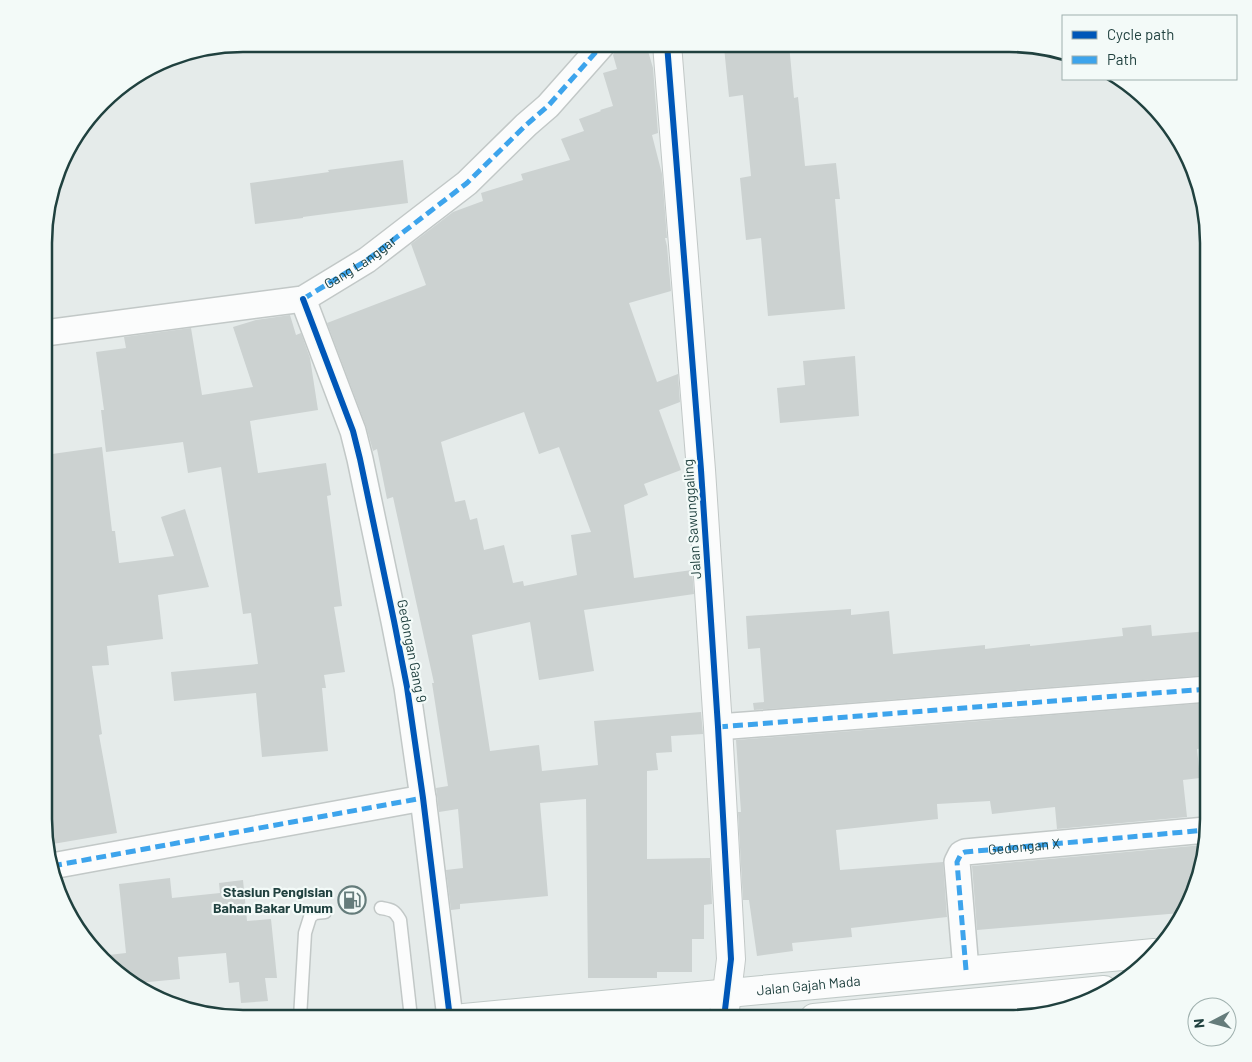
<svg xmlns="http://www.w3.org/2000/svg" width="1252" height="1062" font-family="Barlow,sans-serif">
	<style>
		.building { fill: #ccd2d1; fill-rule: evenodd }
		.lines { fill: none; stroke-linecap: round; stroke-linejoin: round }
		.service-casing { stroke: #c2c8c7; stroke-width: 15 }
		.minor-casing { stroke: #c2c8c7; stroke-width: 28 }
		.tertiary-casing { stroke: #c2c8c7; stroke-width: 30 }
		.secondary-casing { stroke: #c0c9c7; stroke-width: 30 }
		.service { stroke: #fbfcfc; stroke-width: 12 }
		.minor { stroke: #fbfcfc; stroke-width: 25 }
		.tertiary { stroke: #fbfcfc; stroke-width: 28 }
		.secondary { stroke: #fbfcfc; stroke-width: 28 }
		.quiet { stroke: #3da4ec; stroke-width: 5; stroke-dasharray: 10 5; stroke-linecap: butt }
		.cycleway-casing { stroke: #f3faf8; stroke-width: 9 }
		.cycleway { stroke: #0057b8; stroke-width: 6 }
		.labels { text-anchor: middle; stroke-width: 4.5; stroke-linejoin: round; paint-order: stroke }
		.street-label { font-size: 14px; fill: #20413f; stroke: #f3faf8 }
		.poi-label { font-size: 14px; font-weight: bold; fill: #20413f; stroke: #f3faf8; text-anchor: end }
		.rim { fill: none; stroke: #20413f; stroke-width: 2.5 }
	</style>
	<rect width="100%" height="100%" fill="#e5ebea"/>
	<g class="building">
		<path d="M617,44h29l7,24 5,65 -6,2 10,39 5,64h-2l2,8 4,45 -42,12 28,79 21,-8 2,28 -21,8 22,60 -37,14 4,11 -24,10 10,73 58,-8 2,24 -110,16 10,61 -55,9 -9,-58 -58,13 18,116 49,-6 3,26 56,-6 -4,-44 107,-9 2,22 -32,2 1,16 -16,1 2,17 -11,1v88l63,-1 2,46 -8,1v34h-12v33h-35v6h-69l-2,-179 -46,4 8,93 -88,8v5l-9,1 -5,-40 17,-2 -5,-59 -19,3 -3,-24 12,-2 -16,-103h2l-41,-186 -6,2 -10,-50 -4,2 -7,-25 -39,-103 99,-38 -15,-41 42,-32 30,-11 -2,-8 42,-13 -2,-6 49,-14 -9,-21 23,-8 -5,-12 22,-8 -1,-1 13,-4 -10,-33 14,-4 -4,-14 4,-8zM524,412l15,42 20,-7 32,85 -20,3 6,40 -53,11 -1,-5 -10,2 -9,-38 -20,5 -7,-32 -7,2 -5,-20 -10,2 -14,-60z"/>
		<path d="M736,44h53l5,54 4,-1 7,69 31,-3 4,36h-5l10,110 -77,7 -7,-78 -15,2 -6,-62 11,-2 -8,-81 -14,2 -5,-50 12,-1z"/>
		<path d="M403,160l5,43 -105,14v1l-48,6 -5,-41 79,-11 -1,-2z"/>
		<path d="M290,315l6,20 5,-2 9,25 8,52 -68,11 8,52 68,-10 5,32 -4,1 15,110 -8,1 11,65 -21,3 2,13h-4l6,63 -66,6 -6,-64 -82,8 -3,-29 87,-8 -7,-51 -8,1 -22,-147 -33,6 -5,-31 -77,10 -5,-42h3l-8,-58 30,-4 -2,-11 67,-9 11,67 51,-8 -20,-60 23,-7z"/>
		<path d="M855,356l4,60 -79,7 -3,-35 28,-3 -2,-24z"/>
		<path d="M102,447l10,84h3l4,32 55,-7 -13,-39 24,-8 24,78 -51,8 5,44 -56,7 2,19 -17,1 10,68 -3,1 18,98 -70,12 -3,-14 1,-376z"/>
		<path d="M851,609v6l38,-4 4,43 92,-9v4l45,-5v2l93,-10 -1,-8 29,-3 1,11 56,-5v44l-454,35 -1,-7 11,-1 -4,-54 -12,1 -2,-33z"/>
		<path d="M1208,703v45l-11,1 3,29 -17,2 4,37 -130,12 -2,-22 -63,7 -2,-13 -53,3 1,15 -102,11 4,40 103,-8 4,55 -96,11 1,9 -60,6 1,8 -36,5 -8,-56h-6l-5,-88h3l-5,-72z"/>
		<path d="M1203,845l-10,50 -12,18 -204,17 -5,-64z"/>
		<path d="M170,878l2,20 48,-5 -1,-10 24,-3 4,41 24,-2 6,59h-12l3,23 -27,2 -2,-21 -10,1 -3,-30 -48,4 2,22 -42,4 -36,-24 -2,-3 26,-3 -7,-69z"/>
	</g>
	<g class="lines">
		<g class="service-casing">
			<g id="service">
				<path d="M381,908c11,2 13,2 19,12l11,98"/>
				<path d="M300,1018l5,-85 5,-16 5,-4 10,-1"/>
			</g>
		</g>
		<g class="minor-casing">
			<g id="minor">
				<path d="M303,299l50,132 7,28 34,162 13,66 16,111 27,220"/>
				<path d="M45,333l258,-34 64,-39 100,-77 59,-58 22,-19 55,-62"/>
				<path d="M718,727l490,-38"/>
				<path d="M52,866l371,-68"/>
				<path id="s1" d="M966,970l-9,-108 4,-8 4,-2 241,-22"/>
			</g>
		</g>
		<g class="tertiary-casing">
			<path id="tertiary" d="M667,44l34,426 17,257 13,232 -7,59"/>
		</g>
		<g class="secondary-casing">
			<g id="secondary">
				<path id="s2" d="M464,1018l690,-65"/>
				<path d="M814,1018l290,-28"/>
			</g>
		</g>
		<use href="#service" class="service"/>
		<use href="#minor" class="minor"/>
		<use href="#tertiary" class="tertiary"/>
		<use href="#secondary" class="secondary"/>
		<g class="quiet">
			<path id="s3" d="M303,299l64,-39 100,-77 59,-58 22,-19 55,-62"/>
			<path d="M718,727l490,-38"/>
			<path d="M52,866l371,-68"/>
			<path d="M966,970l-9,-108 4,-8 4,-2 241,-22"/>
		</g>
		<g class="cycleway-casing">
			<g id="cycleway">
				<path d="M667,44l34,426 17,257 13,232 -7,59"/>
				<path d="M303,299l50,132 7,28 34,162 13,66 16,111 27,220"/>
			</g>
		</g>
		<use href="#cycleway" class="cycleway"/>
	</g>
	<defs>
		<g id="fuel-ring" transform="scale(1.4375)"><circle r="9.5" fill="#f3faf8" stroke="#657c7b" stroke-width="1.5"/><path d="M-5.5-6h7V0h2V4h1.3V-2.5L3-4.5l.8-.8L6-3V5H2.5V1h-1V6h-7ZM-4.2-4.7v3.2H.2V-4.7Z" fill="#657c7b"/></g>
	</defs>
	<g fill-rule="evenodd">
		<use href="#fuel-ring" x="352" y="900"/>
	</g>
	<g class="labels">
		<g class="street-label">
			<text dy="5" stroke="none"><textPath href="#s3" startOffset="68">Gang Langgar</textPath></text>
			<text transform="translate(692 519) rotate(-94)" y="5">Jalan Sawunggaling</text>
			<text transform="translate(412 651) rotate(79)" y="5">Gedongan Gang 9</text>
			<text dy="5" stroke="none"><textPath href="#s1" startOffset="181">Gedongan X</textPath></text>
			<text dy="5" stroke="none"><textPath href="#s2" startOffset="346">Jalan Gajah Mada</textPath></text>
		</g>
		<g class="poi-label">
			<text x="333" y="897">Stasiun Pengisian<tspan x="333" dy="16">Bahan Bakar Umum</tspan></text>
		</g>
	</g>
	<path d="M0 0H1252V1062H0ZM243 52H1009A191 191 0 0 1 1200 243V819A191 191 0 0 1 1009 1010H243A191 191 0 0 1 52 819V243A191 191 0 0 1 243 52Z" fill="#f3faf8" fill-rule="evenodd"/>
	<path class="rim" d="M243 52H1009A191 191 0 0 1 1200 243V819A191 191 0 0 1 1009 1010H243A191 191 0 0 1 52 819V243A191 191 0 0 1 243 52Z"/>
	<rect x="1062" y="15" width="175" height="65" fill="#f3faf8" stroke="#9fb0ae"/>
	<rect x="1072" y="31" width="25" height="8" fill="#0057b8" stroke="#9fb0ae"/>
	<text x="1107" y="40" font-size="15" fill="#20413f">Cycle path</text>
	<rect x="1072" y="56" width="25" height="8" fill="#3da4ec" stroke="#9fb0ae"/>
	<text x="1107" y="65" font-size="15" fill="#20413f">Path</text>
	<g transform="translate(1212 1022) rotate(264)"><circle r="24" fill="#f3faf8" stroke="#9fb0ae"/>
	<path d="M0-4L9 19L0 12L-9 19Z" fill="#657c7b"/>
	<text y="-8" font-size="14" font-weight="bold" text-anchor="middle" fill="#20413f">N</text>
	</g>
</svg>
